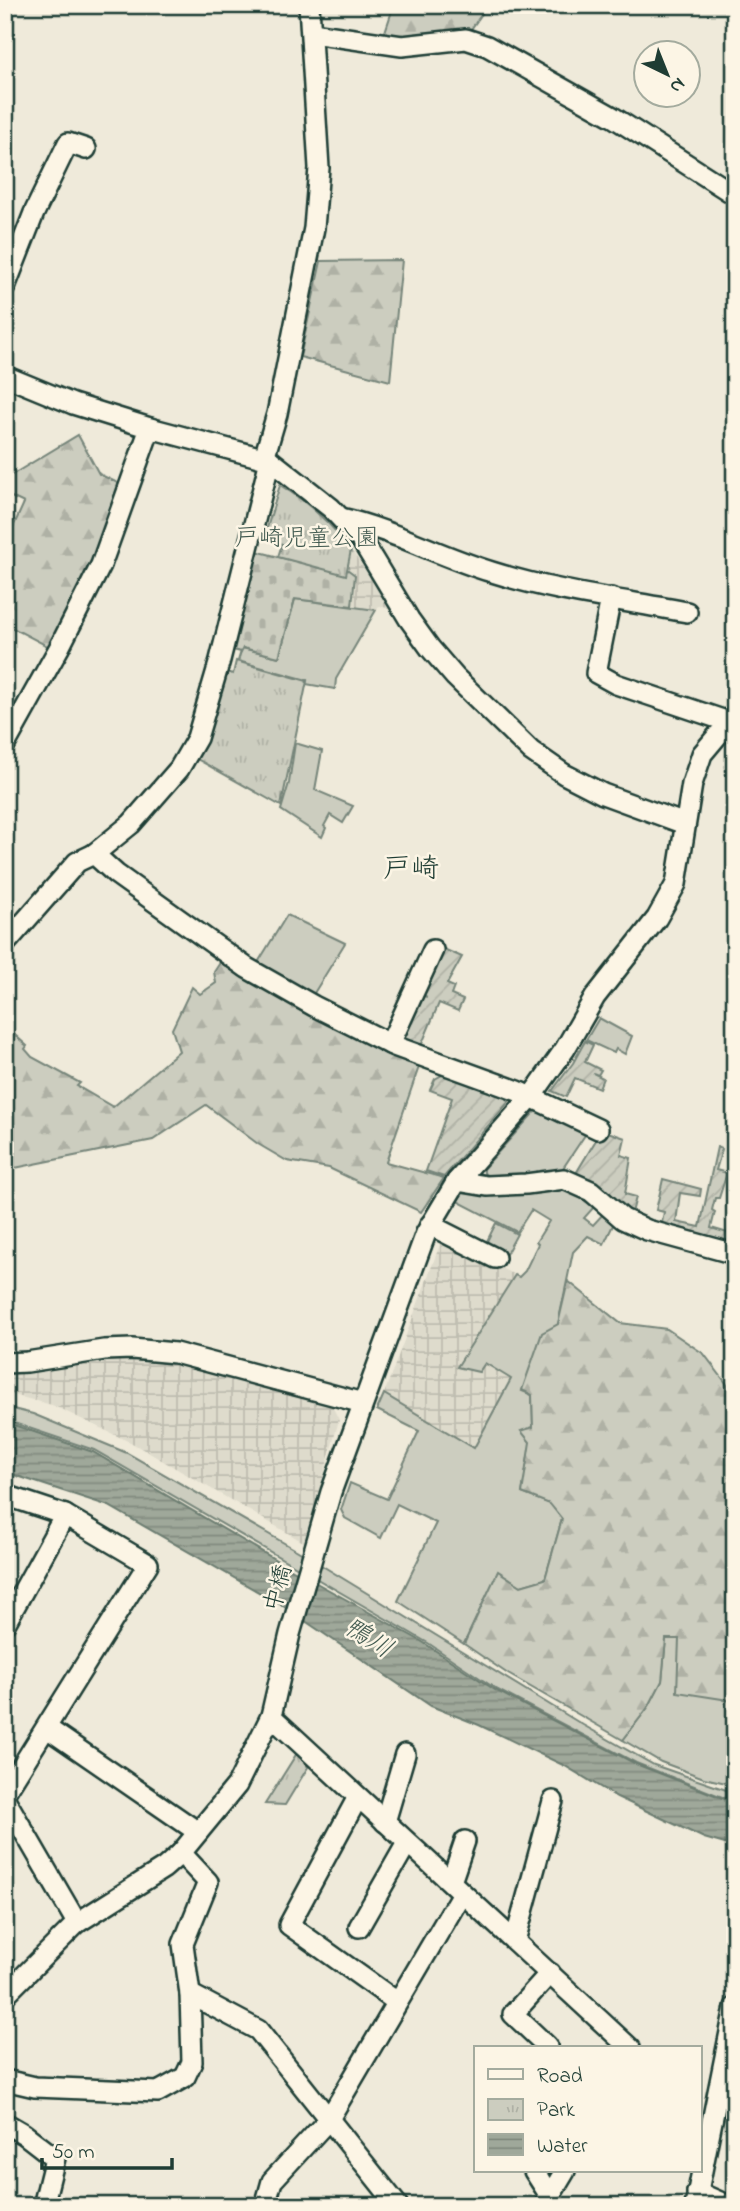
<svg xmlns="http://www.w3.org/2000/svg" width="740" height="2211" font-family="'Indie Flower','Klee One',sans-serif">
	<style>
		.industrial { fill: url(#industrial-grid) }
		.grass { fill: #cccdbf; stroke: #76857a; stroke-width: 2 }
		.forest { fill: url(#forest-firs); stroke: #76857a; stroke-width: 2 }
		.cemetery { fill: url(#cemetery-stones); stroke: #76857a; stroke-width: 2 }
		.park { fill: url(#park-tufts); stroke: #76857a; stroke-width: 2 }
		.garden { fill: url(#garden-furrows); stroke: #76857a; stroke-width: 2 }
		.water { fill: url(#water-rules); stroke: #6c7d71; stroke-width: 2 }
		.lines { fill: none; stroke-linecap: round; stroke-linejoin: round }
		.minor-casing { stroke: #1f3d34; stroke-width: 24 }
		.minor { stroke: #fcf5e5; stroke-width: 19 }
		.labels { text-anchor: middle; stroke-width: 5; stroke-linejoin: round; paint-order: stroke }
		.park-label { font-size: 24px; fill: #425a50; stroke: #fcf5e5 }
		.street-label { font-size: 24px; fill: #1f3d34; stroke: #fcf5e5 }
		.water-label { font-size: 26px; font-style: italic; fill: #455d53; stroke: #fcf5e5 }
		.quarter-label { font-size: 28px; fill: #1f3d34; stroke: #fcf5e5 }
	</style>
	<defs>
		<pattern id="industrial-grid" width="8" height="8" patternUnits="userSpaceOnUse" patternTransform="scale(1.75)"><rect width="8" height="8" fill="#dedbcc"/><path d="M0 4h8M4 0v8" fill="none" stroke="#bebdb0"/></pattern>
		<pattern id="forest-firs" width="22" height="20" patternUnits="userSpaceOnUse" patternTransform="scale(1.75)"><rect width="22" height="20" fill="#cccdbf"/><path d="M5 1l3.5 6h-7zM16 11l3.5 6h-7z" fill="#afb1a5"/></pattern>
		<pattern id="cemetery-stones" width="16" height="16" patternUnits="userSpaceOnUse" patternTransform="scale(1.75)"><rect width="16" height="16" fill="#cccdbf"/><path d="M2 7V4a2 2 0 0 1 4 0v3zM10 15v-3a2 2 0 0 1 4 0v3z" fill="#afb1a5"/></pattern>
		<pattern id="park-tufts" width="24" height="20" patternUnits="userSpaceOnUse" patternTransform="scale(1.75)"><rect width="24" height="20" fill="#cccdbf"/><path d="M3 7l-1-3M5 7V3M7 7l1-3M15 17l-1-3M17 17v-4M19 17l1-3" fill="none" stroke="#afb1a5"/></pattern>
		<pattern id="garden-furrows" width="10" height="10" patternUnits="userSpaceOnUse" patternTransform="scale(1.75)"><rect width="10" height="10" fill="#cccdbf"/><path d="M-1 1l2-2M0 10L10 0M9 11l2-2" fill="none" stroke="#afb1a5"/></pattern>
		<pattern id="water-rules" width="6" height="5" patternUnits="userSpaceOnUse" patternTransform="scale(1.75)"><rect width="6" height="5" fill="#9fa89a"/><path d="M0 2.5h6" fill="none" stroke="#818a7e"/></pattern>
	</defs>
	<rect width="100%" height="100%" fill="#efeada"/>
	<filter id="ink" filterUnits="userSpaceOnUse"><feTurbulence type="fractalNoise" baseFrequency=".0143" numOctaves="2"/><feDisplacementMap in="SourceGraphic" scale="14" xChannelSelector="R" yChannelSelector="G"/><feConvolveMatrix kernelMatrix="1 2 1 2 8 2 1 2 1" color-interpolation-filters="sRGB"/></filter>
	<g filter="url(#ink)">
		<g class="industrial">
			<path d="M351,550l17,24 23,35 -12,-3 -3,4 -24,-4 3,-31 -8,-6z"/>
			<path d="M442,1239l73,36 -57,92 21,5 6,-9 27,16 -38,70 -90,-55z"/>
			<path d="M142,1358l33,4 155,40 9,18 -34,123 -173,-100 -80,-38 -47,-12v-21l30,-1 55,-11z"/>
		</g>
		<g class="grass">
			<path d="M295,599l81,11 -40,69 -1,10 -29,-5 1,-4 -69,-19 4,-13 37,9z"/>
			<path d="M295,743l27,8 -7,39 38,16 -10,17 -13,-8 -6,11 2,2 -4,9 -41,-27 8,-27z"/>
			<path d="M287,915l58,28 -34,55 -57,-29z"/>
			<path d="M599,1018l33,18 -7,18 -9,-5 -2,4 -28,-13z"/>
			<path d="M539,1107l50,22 -28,42 -45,7h-30l-3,-9z"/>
			<path d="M548,1189l20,1 26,17 -10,11 9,7 10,-11 11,9 -10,21 -16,-8 -15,16 -15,72 -36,67 10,4 1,33 -11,3 9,11 -9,51 29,11 11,15 -17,60 -24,7 -23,-14 -34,72 -66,-43 38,-78 -39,-19 -16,34 -36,-20 -4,-8 9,-27 37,16 32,-68 -42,-21 7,-16 90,54 37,-69 -26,-16 -6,9 -22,-5 58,-92 4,2 6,-6 13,-27 -2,-2 13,-21 -18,-11 -14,22 -60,-31 7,-9c29,3 56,2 84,-3z"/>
			<path d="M496,1223l21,11 -12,22 -20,-11z"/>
			<path d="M5,1407l28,7 94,39 171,98 285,174 71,40 81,28v9l-99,-39 -140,-74 -68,-46 -334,-193 -89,-30z"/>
			<path d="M679,1638l44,62 12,1v84l-31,-7 -43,-16 -38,-22 26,-34 13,-25 4,-42z"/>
		</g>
		<g class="forest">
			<path d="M394,5h94l-19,27 -86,6z"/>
			<path d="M402,260l-12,121 -90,-24 21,-96z"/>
			<path d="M78,435l21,39 23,11 -26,79 -47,83 -44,-23v-79l19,-42 -19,-9v-15z"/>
			<path d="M225,955l196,106 -35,101 58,16 -23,34 -92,-44 -42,-7 -29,-17 -52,-39 -53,35 -148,30v-144l22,20 -2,3 7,8 48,26 -3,3 36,21 66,-56 -7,-22 20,-42 8,7 16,-11 -2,-11z"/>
			<path d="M568,1281l52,42 47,6 37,25 22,29 9,19v299l-58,-9 2,-53h-13l-4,42 -13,25 -26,34 -115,-66 -44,-30 34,-73 23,15 24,-7 17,-60 -12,-15 -28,-11 8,-51 -9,-11 12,-4 -1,-32 -10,-5 20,-57 16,-9z"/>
		</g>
		<path class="cemetery" d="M252,550l93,24 2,-5 8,6 -3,31 -57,-7 -16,58 -36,-9 -2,4 -12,-3z"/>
		<g class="park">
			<path d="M280,485c29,18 51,38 71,65l-5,25 -68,-18 4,-13 -18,-6z"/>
			<path d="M236,661l71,20 -26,125 -84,-47 15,-34 14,-53 7,2z"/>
			<path d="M297,1753l11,14 -23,38 -20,-1z"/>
		</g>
		<g class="garden">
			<path d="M439,947l23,10 -15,27 7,3 -3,8 12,5 -5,11 -19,-8 -20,48 -20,-8 19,-49 9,3 -8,-4z"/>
			<path d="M585,1041l8,4 -8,17 16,8 -3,5 -5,-2 10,5 -4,10 -24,-10 -9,19 -14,-6 21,-28z"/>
			<path d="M449,1071l64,26 -69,80 -18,-6 26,-73 -22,-8 5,-11z"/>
			<path d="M602,1130l23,8 -4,17 10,3 -6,36 11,3 -4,16 -57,-38z"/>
			<path d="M717,1147l5,2 -6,21 11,3 -8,25h-4l-3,12 3,2 -4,16 20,6 -3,11 -67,-17 3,-16 -8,-2 7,-31 38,10 -1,7 -20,-3 -4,29 24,5z"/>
		</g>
		<path class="water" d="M5,1422l88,30 200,118 128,71 74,49 141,74 99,39v44l-31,-9 -87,-41 -52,-31 -86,-41 -48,-19 -148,-100 -174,-100 -104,-34z"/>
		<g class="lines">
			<g class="minor-casing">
				<g id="minor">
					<path d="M312,33l90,13 64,-7 21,7 126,71 122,78"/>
					<path d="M5,287l29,-74 34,-70 18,6"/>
					<path d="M5,376l68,28 77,24 120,32 61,48 31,33 47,78 21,29 25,29 76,74 33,23 39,20 82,30"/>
					<path d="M264,458l13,-44 37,-186 5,-60 -10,-163"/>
					<path d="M341,518c52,12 100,39 151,54 63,20 130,28 195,40"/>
					<path d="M611,598l-15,75 20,11 116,39"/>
					<path d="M5,745l54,-97 42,-83 49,-137"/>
					<path d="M94,854l22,20 131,94 67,38 80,40 124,45 80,38"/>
					<path d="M5,944l72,-82 17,-8 37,-30 48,-55 18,-31 23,-78 50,-200"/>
					<path d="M390,1044l43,-94"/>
					<path d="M457,1181l30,5 39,-2 38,-5 27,12 32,28 24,11 88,24"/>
					<path d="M430,1225l65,33"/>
					<path d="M5,1363l22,-1 77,-12 28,-1 43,4 188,50"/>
					<path d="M5,1495l60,20 83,49 -143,229"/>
					<path d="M5,1624l60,-109"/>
					<path d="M271,1716l359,332"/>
					<path d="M47,1728l151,104"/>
					<path d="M358,1797l-69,128 108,77"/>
					<path d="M5,1799l72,124"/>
					<path d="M385,1822l20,-68"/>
					<path d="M451,1882l14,-41"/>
					<path d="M359,1927l48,-84"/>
					<path d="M515,1941l38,-140"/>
					<path d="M190,1994l68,36 140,176"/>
					<path d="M5,1995l72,-72 87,-55 17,-15 56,-68 34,-69 19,-82 41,-142 95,-259 31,-52 74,-84 34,-48 30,-52 62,-79 19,-34 16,-100 10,-30 16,-19 17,-13"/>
					<path d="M547,2048v-2l-34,-32 37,-41"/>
					<path d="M5,2080l30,7 123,5 27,-15 7,-15 -2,-68 -7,-50 25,-62 -27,-29"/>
					<path d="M5,2123l19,11 31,24 -12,48"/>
					<path d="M534,2171l16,25"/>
					<path d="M697,2192l32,14"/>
					<path d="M265,2206l7,-25 57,-62 133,-226"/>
					<path d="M544,2206l21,-35"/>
					<path d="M695,2206l40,-199"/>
				</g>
			</g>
			<use href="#minor" class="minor"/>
		</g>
	</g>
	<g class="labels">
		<g class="park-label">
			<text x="307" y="545">戸崎児童公園</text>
		</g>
		<g class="street-label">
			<text transform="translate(277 1588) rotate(-75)" y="8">中橋</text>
		</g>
		<g class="water-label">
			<text transform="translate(369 1637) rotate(32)" y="9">鴨川</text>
		</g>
		<g class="quarter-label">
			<text x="411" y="877">戸崎</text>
		</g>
	</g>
	<rect width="740" height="2211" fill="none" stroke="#fcf5e5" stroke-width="28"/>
	<rect x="14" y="14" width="712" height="2183" fill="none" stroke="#1f3d34" stroke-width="2.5" filter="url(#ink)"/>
	<rect x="474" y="2046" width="228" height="126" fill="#fcf5e5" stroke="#a4ab9e" stroke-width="2"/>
	<rect x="488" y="2069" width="35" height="10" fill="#fcf5e5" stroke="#a4ab9e" stroke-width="2"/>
	<text x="537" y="2082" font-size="21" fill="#1f3d34">Road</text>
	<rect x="488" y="2099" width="35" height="21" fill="url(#park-tufts)" stroke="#a4ab9e" stroke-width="2"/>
	<text x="537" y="2116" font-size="21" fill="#1f3d34">Park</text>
	<rect x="488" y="2134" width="35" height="21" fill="url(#water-rules)" stroke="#a4ab9e" stroke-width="2"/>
	<text x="537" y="2152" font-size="21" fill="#1f3d34">Water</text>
	<g transform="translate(667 74) rotate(137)"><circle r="33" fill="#fcf5e5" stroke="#a4ab9e" stroke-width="2"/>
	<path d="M0-5L12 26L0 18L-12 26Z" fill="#1f3d34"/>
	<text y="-10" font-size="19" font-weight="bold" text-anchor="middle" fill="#1f3d34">N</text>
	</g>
	<path d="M42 2158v10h130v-10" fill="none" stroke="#1f3d34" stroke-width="3.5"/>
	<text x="52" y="2158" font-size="21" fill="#1f3d34" stroke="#fcf5e5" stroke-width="5" paint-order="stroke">50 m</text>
</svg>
